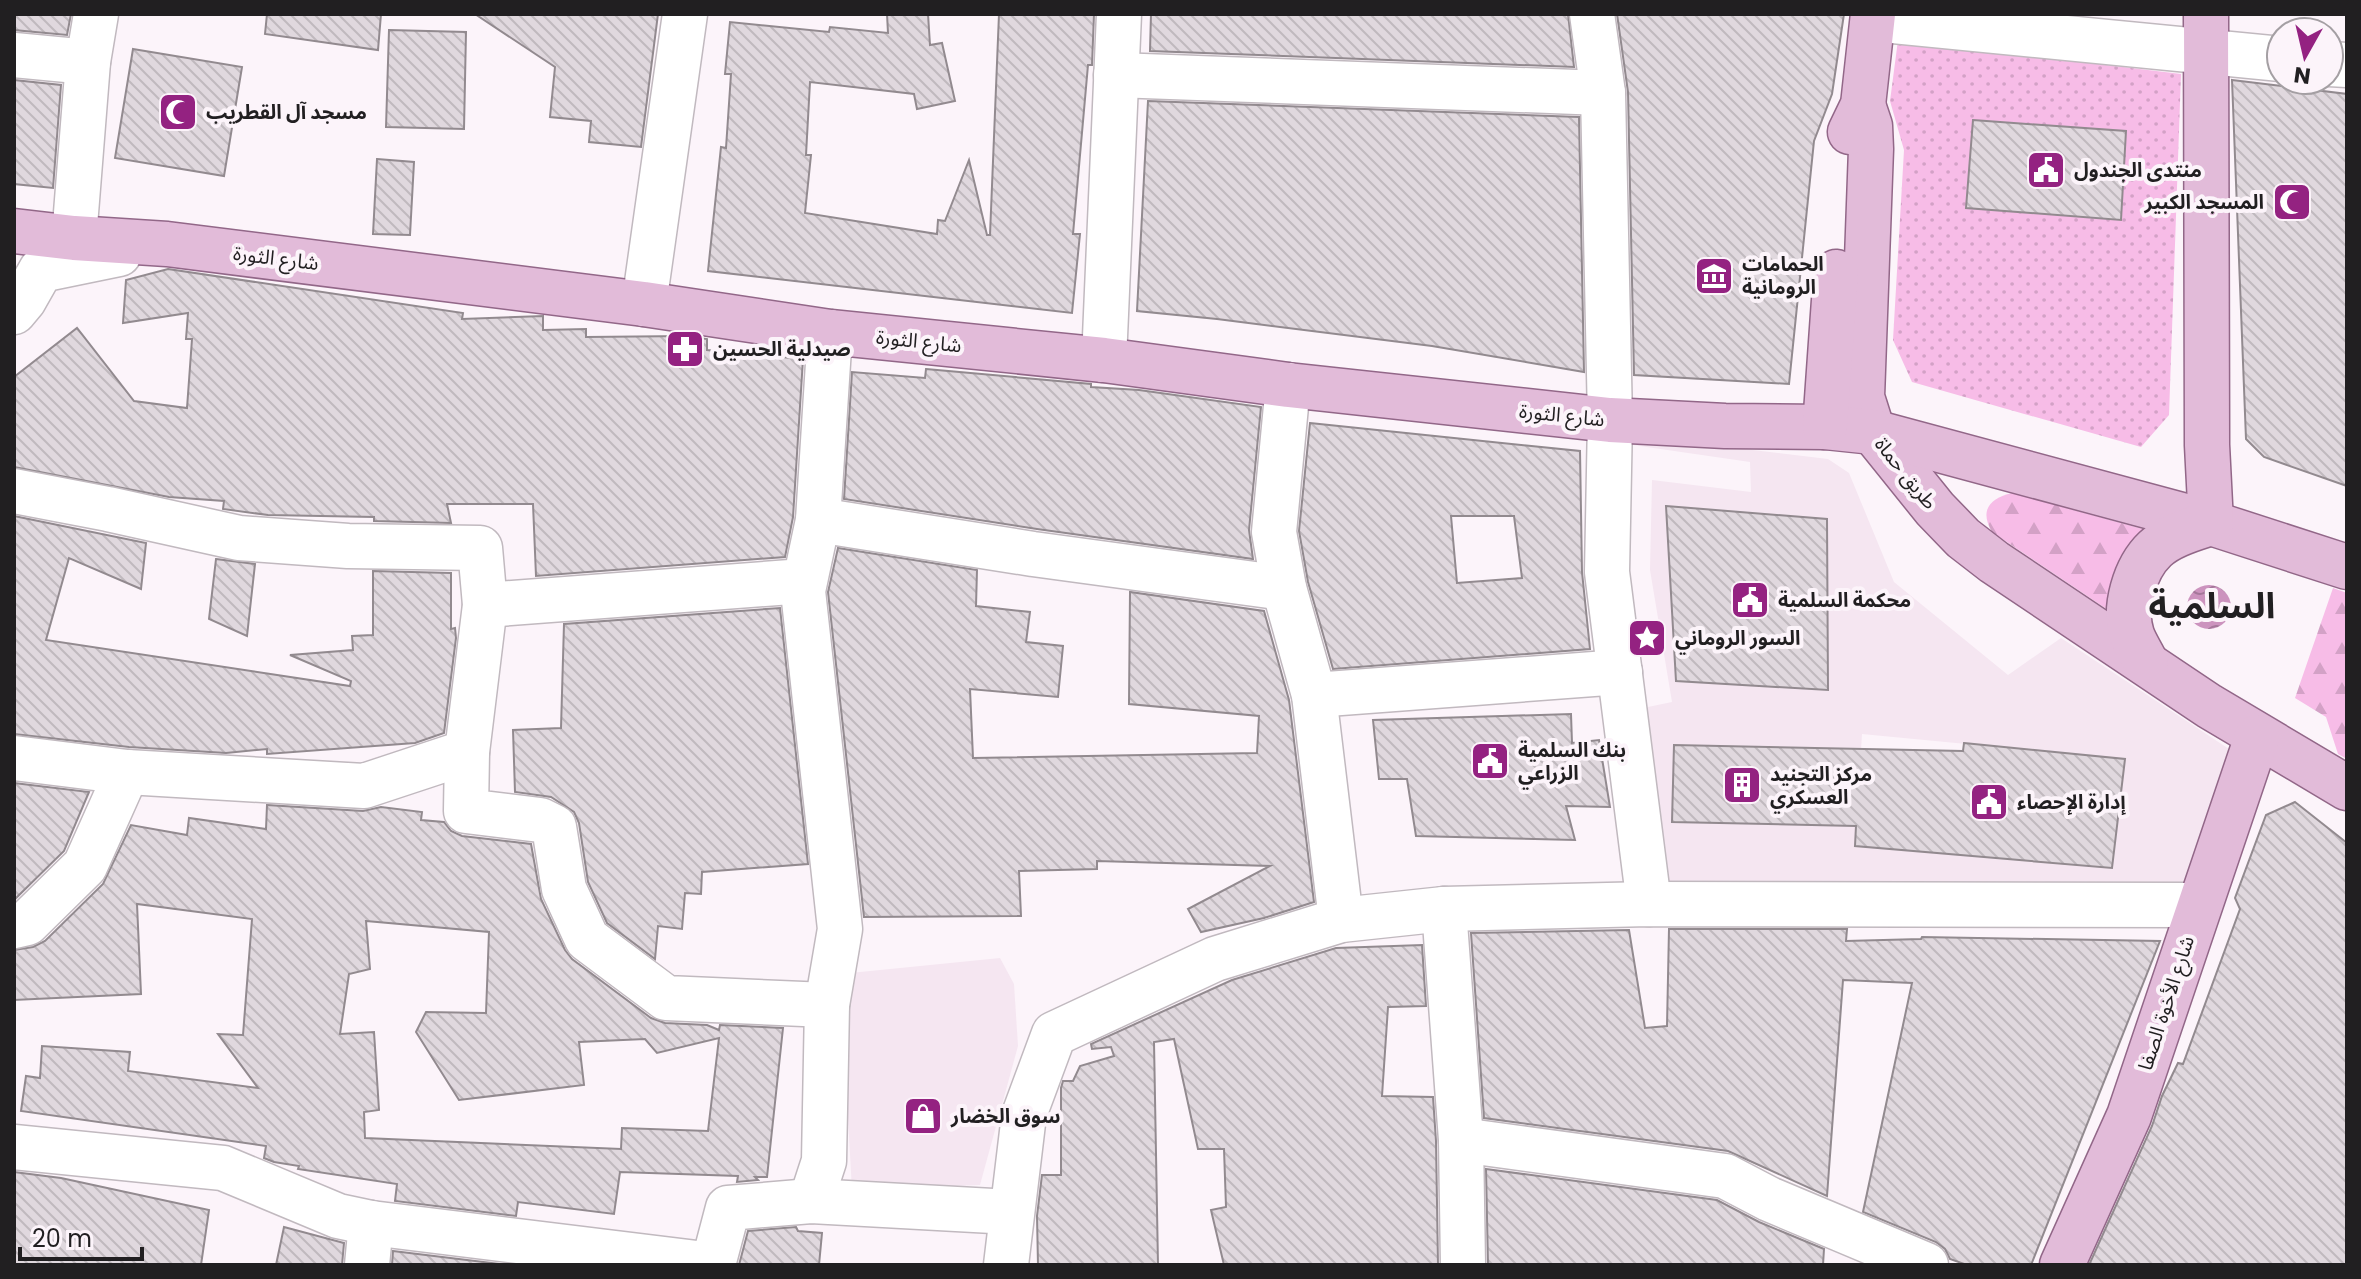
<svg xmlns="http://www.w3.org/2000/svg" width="2361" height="1279" font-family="Poppins,'Noto Sans Arabic',sans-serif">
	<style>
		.built { fill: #f5e6f1; fill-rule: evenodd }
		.forest { fill: url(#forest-firs) }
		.garden { fill: url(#garden-dots) }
		.water { fill: url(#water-waves) }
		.building { fill: url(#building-back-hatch); stroke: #928a8f; stroke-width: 2; fill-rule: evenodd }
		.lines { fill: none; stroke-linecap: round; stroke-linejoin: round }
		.minor-casing { stroke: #c1b9bf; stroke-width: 47 }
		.major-casing { stroke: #926788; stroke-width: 47 }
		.minor { stroke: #fff; stroke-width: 44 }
		.major { stroke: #e2bbd9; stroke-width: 44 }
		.labels { text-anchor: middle; stroke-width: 8; stroke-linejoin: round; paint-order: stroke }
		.poi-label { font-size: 20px; font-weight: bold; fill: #211f21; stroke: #fcf4fa; text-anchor: start }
		.street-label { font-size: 20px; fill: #211f21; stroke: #fcf4fa }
		.town-label { font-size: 36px; font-weight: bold; fill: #211f21; stroke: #fcf4fa }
	</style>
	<defs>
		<pattern id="forest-firs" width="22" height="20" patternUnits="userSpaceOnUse" patternTransform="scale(2)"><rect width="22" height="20" fill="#f7bce7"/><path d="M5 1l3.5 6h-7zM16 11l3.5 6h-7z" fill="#d3a1c6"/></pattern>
		<pattern id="garden-dots" width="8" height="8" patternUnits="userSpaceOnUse" patternTransform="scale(2)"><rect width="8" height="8" fill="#f7bce7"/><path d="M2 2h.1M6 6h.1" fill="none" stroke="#d3a1c6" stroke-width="1.8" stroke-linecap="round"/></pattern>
		<pattern id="water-waves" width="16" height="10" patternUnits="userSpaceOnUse" patternTransform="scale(2)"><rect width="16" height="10" fill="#cc93be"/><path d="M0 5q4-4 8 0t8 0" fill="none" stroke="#a5779a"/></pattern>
		<pattern id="building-back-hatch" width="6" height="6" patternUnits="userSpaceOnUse" patternTransform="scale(2)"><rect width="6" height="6" fill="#e0d8de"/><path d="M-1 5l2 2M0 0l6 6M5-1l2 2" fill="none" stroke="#c0b9be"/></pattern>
	</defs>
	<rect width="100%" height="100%" fill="#fcf4fa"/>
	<g class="built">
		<path d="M1619,434l209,25 21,14 45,109 114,93 53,-37 168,111 -47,145 -525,-5 -38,-282zM1626,444l124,18 1,30 -99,-12 -2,90 22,132 -29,6 -20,-135zM1666,506l161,13 1,171 -152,-9zM1862,734l262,25 -12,108 -257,-21zM1674,745l138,3 -140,74z"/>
		<path d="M1000,958l14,26 4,62 -38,139 -128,5 -12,-216z"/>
	</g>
	<g class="forest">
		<path d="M2012,493l149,41 -44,82 -125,-84c-13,-22 -2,-34 20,-39z"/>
		<path d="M2333,588l14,5v166l-9,-5 -12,-37 -31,-19z"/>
	</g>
	<path class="garden" d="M1898,40l283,34 -12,341 -28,32 -229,-65 -19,-42 11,-190 -14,-49z"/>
	<circle class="water" cx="2209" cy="607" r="22"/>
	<g class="building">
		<path d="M14,14h57l-4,21 -53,-5z"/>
		<path d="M267,14h114l-3,36 -113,-16z"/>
		<path d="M475,14h183l-17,133 -52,-5 2,-21 -41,-4 5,-50z"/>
		<path d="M887,14h41l2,31 12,-2 13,58 -38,8 -3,-15 -104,-12 -4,73h5l-6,58 132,21 1,-14 7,1 24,-61 18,75h3l9,-221h95l-2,51h-4l-15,169h7l-8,79 -364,-42 13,-124 5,1 5,-74h-6l5,-52 99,10 1,-5 58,6z"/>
		<path d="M1151,14h417l6,53 -424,-16z"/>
		<path d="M1617,14h227l-12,80 -18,47 -25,243 -155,-9 -6,-283z"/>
		<path d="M389,30l77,2 -2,97 -78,-2z"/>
		<path d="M133,49l109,18 -18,109 -109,-18z"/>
		<path d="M14,80l47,5 -8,103 -39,-4z"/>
		<path d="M2232,80l115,14v392l-83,-29 -18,-18z"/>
		<path d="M1148,101l431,16 5,255 -152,-26 -215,-27 -80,-8z"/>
		<path d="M1973,120l153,11 -5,89 -155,-12z"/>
		<path d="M377,159l37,3 -4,73 -37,-1z"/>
		<path d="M168,269l295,44 -1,6 81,-3v14l43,-1v8l100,-1 21,3v11l96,9 -10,158 -8,40 -249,19 -3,-72h-86l4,19 -77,-2v-4l-106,-2 -45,-6 1,-8 -55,-4 -155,-30v-90l63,-49 57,73 53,7 5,-69h-6l2,-26 -65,10 3,-43z"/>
		<path d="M926,369l165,15v3l48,3 122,17 -12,123 4,29 -216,-30 -193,-30 8,-127 73,6z"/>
		<path d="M1310,423l270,28 2,121 8,77 -257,20 -25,-87 -9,-51zM1451,516h63l8,62 -65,5z"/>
		<path d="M1666,506l161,13 1,171 -152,-9z"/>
		<path d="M14,516l132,27 -5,46 -72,-31 -23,82 304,46 1,-5 -61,-26 63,-5 -1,-14 21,-1v-64l78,2v56l4,-1 1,10 -12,95 -29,10 -148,11v-5l-41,4 -97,-6 -115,-13z"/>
		<path d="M838,548l139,22 -1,36 54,6 -4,30 37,4 -5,51 -88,-8 3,69 284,-5 2,-37 -130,-12 1,-112 134,19 25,89 25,202 -50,16 -63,14 -13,-23 82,-43 -173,-5v8l-78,2 2,45 -157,1 -36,-325z"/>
		<path d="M216,559l39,5 -8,72 -38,-17z"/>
		<path d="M780,608l28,256 -106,8 -1,22 -16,-1 -3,36 -24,-3 -3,33 -48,-36 -19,-41 -9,-59 -5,-11 -23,-15 -36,-5 -2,-62 48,-2 3,-104z"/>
		<path d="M1571,714l1,29 27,-3 11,67 -44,-1 9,34 -159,-4 -9,-57h-28l-6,-59z"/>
		<path d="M1964,743l161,16 -13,109 -257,-22 1,-20 -184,-4 2,-77 289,6z"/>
		<path d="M14,783l75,9 -25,59 -50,49z"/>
		<path d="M2295,802l52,41v422h-258l63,-139 10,-30 16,-33 5,1 57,-155 -5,-11 31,-83z"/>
		<path d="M267,805l96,6 18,-4 41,5 -1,8 23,2 7,9 11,5 69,8 10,55 24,51 7,9 79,59 14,5 42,2 12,5 1,-5 63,3 -16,149h-12l3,3 -21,2 1,-6 -118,-4 -6,42 -96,-12 -2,14 -121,-15 2,-17 -99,-15 1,-3 -25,-4 -10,-4 2,-12 -245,-35 5,-35 14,2 2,-32 88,6 -2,19 130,17 -40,-54 25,1 9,-116 -115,-15 4,90 -127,6v-50l19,-3 12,-6 58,-57 28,-59 56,10 2,-17 77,11zM366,921l123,11 -3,81 -60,-1 -10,20 43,68 125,-15 -5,-43 66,-3 12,14 62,-15 -11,93 -86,-3 -1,21 -256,-11 -1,-26 15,-2 -5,-78 -34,2 9,-60 21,-5z"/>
		<path d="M1669,929h178l-1,12 75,-2 1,-2 238,4 -129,324h-64l-17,-6 -5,-10 -9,-7 -73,-30 49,-229 -69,-3 -16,216 -99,-45 -244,-33 -13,-185 158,-3 16,98 22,-2z"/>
		<path d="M1422,945l4,61 -38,1 -6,89 51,1 3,44 2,124h-214l-13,-55 15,-3 -2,-58h-26l-24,-110 -20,3 4,223h-120l-1,-49 5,-41h19v-87l2,-7h10l7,-15 34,-10 -3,-9 -19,2 -1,-5 141,-64 104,-32z"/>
		<path d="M1486,1169l231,31 42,22 65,27 -1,16h-335z"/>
		<path d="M14,1172l47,6 148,32 -8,55h-187z"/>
		<path d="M284,1227l60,16 -2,22h-66z"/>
		<path d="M796,1227l2,4 24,2 -3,32h-80l9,-34z"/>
		<path d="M393,1251l115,14h-116z"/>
	</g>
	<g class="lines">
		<g class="minor-casing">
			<g id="minor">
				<path d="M1592,14l11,79 7,327 -3,152 42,332"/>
				<path d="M1873,19l408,40"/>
				<path d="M14,55l74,7"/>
				<path d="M2329,64l18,1"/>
				<path d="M1116,75l487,18"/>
				<path d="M74,238l14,-176 8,-48"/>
				<path d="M644,304l41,-290"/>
				<path d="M14,312l10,-12 17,-30 78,-16"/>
				<path d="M1104,360l15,-346"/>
				<path d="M1288,385l-14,147 10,56 30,107 27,225"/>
				<path d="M14,491l94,18 131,29 109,8 132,2 5,57 -18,147 -1,59 74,9 14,7 10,62 23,50 79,59 161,7"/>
				<path d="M818,520l215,34 251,34"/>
				<path d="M485,605l319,-24"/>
				<path d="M1314,695l306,-23"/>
				<path d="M14,758l113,14 237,14 103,-34"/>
				<path d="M1444,909l17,231 2,125"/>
				<path d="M14,926l13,-3 58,-57 42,-94"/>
				<path d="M1461,1140l264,36 44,23 157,66"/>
				<path d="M14,1147l209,21 115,48 33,7 342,42 15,-57 83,-7 200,11"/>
				<path d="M811,1201l13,-40 3,-156 13,-76 -37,-338 15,-71 12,-188"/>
				<path d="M367,1265l4,-42"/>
				<path d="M1006,1265l18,-150 30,-81 161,-75 126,-39 103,-11 205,-5 550,1"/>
			</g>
		</g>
		<g class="major-casing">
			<g id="major">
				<path d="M1863,105l7,21 1,23 -9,248 11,35 62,77 28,29 31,24 215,144 138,82"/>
				<path d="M1850,132l13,-27 10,-91"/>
				<path d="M14,231l60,7 93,6 477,60 186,28 274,28 184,25 322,35 115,6 100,1 48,5 338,91 136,44"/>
				<path d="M1825,427l11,-155"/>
				<path d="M2146,663c-4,-9 -11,-19 -14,-28 -9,-27 3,-67 23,-86 15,-14 38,-20 56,-26l-4,-78 -1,-431"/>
				<path d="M2062,1265l67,-149 128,-379"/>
			</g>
		</g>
		<use href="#minor" class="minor"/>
		<use href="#major" class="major"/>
	</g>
	<defs>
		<g id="mosque-square" transform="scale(2)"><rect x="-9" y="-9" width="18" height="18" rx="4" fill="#942281" stroke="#fcf4fa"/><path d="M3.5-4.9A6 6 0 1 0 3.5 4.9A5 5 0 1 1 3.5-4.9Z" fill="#fff"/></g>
		<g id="civic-square" transform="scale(2)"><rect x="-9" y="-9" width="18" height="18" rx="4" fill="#942281" stroke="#fcf4fa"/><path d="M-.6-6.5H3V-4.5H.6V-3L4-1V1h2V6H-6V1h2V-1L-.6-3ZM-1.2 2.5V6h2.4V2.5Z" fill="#fff"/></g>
		<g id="museum-square" transform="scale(2)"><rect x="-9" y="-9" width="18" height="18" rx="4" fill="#942281" stroke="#fcf4fa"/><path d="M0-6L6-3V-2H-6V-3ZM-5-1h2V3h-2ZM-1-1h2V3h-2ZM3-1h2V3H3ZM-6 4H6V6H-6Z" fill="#fff"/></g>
		<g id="pharmacy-square" transform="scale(2)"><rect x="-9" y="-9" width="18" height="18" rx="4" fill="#942281" stroke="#fcf4fa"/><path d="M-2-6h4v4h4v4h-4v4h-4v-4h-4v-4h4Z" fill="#fff"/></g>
		<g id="sight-square" transform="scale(2)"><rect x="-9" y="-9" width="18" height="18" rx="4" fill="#942281" stroke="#fcf4fa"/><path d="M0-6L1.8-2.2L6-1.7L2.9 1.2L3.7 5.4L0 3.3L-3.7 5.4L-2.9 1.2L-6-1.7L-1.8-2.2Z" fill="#fff"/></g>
		<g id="building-square" transform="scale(2)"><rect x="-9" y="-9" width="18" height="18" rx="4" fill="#942281" stroke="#fcf4fa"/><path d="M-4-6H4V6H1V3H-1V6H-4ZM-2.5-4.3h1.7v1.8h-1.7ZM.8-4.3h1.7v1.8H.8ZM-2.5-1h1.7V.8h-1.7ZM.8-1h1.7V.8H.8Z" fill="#fff"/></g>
		<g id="shop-square" transform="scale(2)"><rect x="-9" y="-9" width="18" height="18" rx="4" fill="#942281" stroke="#fcf4fa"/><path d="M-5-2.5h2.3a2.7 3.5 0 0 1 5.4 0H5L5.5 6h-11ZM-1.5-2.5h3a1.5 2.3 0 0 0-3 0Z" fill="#fff"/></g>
	</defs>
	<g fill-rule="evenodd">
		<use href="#mosque-square" x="178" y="112"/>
		<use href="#civic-square" x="2046" y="170"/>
		<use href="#mosque-square" x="2292" y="202"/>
		<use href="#museum-square" x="1714" y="276"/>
		<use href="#pharmacy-square" x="685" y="349"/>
		<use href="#civic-square" x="1750" y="600"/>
		<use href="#sight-square" x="1647" y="638"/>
		<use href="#civic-square" x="1490" y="761"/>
		<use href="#building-square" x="1742" y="785"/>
		<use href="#civic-square" x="1989" y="802"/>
		<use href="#shop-square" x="923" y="1116"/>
	</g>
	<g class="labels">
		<g class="poi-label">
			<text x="206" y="119">مسجد آل القطريب</text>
			<text x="2074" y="177">منتدى الجندول</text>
			<text x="2264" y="209" text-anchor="end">المسجد الكبير</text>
			<text x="1742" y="271">الحمامات<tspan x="1742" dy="23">الرومانية</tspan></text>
			<text x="713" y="356">صيدلية الحسين</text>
			<text x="1778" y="607">محكمة السلمية</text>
			<text x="1675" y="645">السور الروماني</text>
			<text x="1518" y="757">بنك السلمية<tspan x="1518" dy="23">الزراعي</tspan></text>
			<text x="1770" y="781">مركز التجنيد<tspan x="1770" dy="23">العسكري</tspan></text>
			<text x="2017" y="809">إدارة الإحصاء</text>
			<text x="951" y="1123">سوق الخضار</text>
		</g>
		<g class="street-label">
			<text transform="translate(276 258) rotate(7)" y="7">شارع الثورة</text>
			<text transform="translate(919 341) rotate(6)" y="7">شارع الثورة</text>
			<text transform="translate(1562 415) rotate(6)" y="7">شارع الثورة</text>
			<text transform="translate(1906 473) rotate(51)" y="7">طريق حماة</text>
			<text transform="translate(2166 1003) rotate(-72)" y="7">شارع الأخوة الصفا</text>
		</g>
		<g class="town-label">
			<text x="2212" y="618">السلمية</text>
		</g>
	</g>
	<rect width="2361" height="1279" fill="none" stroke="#211f21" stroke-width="32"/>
	<g transform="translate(2305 56) rotate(188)"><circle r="38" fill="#fcf4fa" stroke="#a49fa3" stroke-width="2"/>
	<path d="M0-6L14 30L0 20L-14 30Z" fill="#942281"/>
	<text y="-12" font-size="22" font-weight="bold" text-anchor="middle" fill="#211f21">N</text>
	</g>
	<path d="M20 1247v12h122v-12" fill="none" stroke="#211f21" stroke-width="4"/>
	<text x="32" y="1247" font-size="24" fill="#211f21" stroke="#fcf4fa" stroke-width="6" paint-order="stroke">20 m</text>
</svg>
